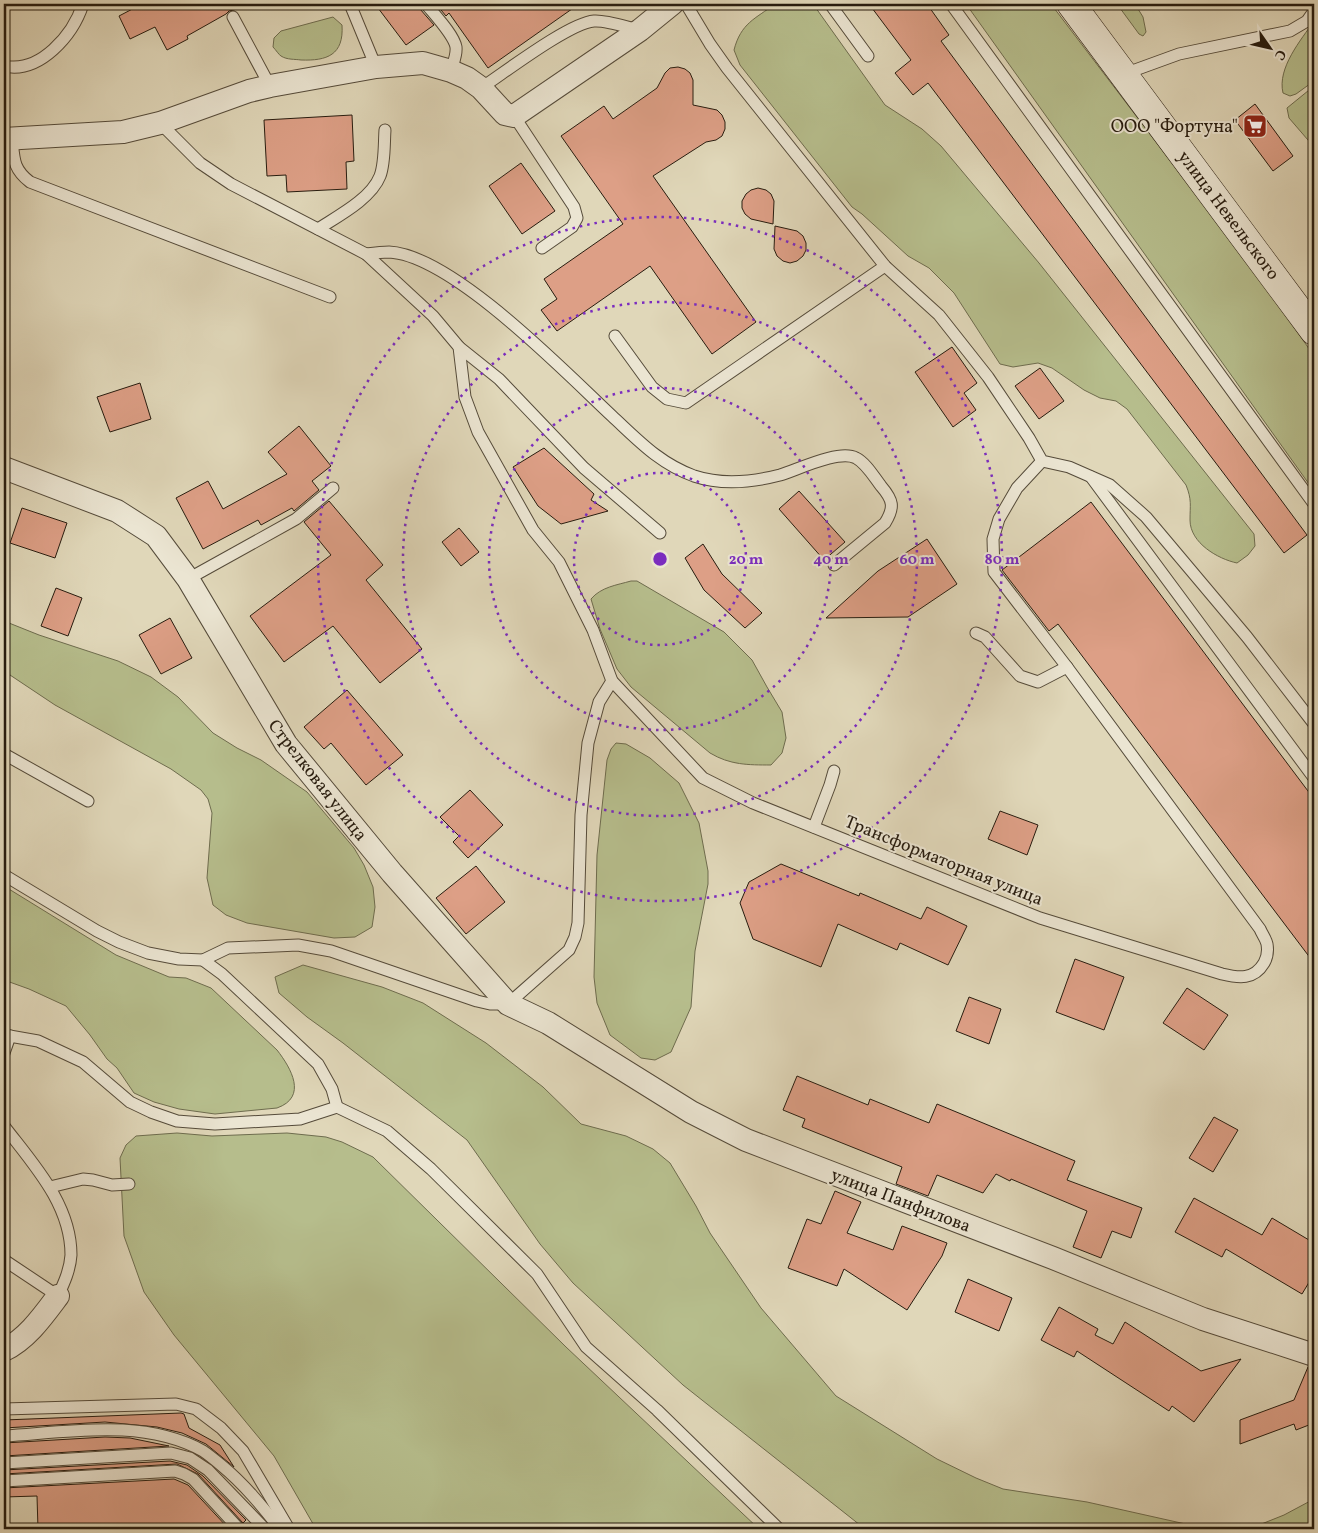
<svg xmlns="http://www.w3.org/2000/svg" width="1318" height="1533" font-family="Vollkorn,serif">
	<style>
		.green { fill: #b6bd8c; stroke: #6e6c4e }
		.building { fill: #dd9f86; stroke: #271c0f }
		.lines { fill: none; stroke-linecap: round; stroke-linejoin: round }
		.lane-casing { stroke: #554b3a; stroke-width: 13 }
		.street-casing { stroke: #554b3a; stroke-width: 24 }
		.secondary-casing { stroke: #271c0f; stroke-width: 29 }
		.lane { stroke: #ebe5d2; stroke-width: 11 }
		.street { stroke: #ebe5d2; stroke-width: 22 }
		.secondary { stroke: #ebe5d2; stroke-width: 28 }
		.ring { fill: none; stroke: #7b2cbf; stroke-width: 2.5; stroke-dasharray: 2.5 5 }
		.labels { text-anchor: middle; stroke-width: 4; stroke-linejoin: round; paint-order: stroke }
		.poi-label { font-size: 18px; fill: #271c0f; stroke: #ebe5d2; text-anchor: end }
		.street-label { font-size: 18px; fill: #271c0f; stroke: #ebe5d2 }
		.centre { fill: #7b2cbf; stroke: #ebe5d2; stroke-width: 2.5 }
		.ring-label { font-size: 15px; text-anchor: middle; font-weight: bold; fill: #7b2cbf; stroke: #ebe5d2; stroke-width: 4; stroke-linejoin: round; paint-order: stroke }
	</style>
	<rect width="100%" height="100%" fill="#e0d7b9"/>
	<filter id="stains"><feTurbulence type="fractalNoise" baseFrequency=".004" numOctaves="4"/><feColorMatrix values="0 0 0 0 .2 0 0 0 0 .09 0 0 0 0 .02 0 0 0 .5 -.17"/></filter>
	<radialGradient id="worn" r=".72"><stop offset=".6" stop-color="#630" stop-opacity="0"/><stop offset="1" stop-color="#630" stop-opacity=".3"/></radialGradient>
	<g class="green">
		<path d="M775,4h38l72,101 37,24 19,17 98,117 215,271 1,12 -7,9 -11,8c-19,-4 -47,-20 -47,-43 0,-15 2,-20 -4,-35l-59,-76 -11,-8 -16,-3 -16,-8 -32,-22 -14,-5 -25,4 -13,-3 -46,-71 -25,-25 -21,-12 -46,-42 -10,-7 -112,-142 -6,-15c7,-27 21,-31 41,-46z"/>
		<path d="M966,4h85l216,284 47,68v135z"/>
		<path d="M1117,4h18l8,13 3,15 -3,4 -4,-2z"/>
		<path d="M333,17l9,8c2,30 -15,36 -41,35 -6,-1 -14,0 -20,-4 -2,-1 -5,-6 -8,-9l1,-9 7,-7z"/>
		<path d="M1314,21v60l-18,13 -6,2 -7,-3c-6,-25 18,-53 31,-72z"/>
		<path d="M1314,86v61l-25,-29 -2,-10z"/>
		<path d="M631,581h6l87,51 28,28 15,27 15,25 4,26 -4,15 -11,12c-23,0 -41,0 -61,-12l-79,-66 -14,-18 -17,-40 -9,-30c10,-12 26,-14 40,-18z"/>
		<path d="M4,621l35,14 79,26 33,16 27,20 35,36 24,15 24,12 46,32 47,56 10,17 9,22 2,20 -3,20 -17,10 -21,1 -87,-15 -21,-8 -13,-10 -6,-27 5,-65 -4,-14 -7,-9 -30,-21 -116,-64 -51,-34z"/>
		<path d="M616,743l10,1 24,14 29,25 20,40 9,48v13l-13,67 -4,56 -20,45 -16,8 -14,-2 -31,-23 -13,-32 -3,-26 3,-122 10,-95 4,-11z"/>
		<path d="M4,886l112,69 53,22 17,1 25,10 66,62c14,18 31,47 0,58l-62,6 -36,-5 -25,-7 -20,-9 -17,-25 -10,-9 -17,-24 -24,-29 -37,-17 -25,-9z"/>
		<path d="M303,965l79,22 41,16 63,40 57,44 38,37 45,12 27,13 17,14 26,43 14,27 51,75 75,88 101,63 39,19 27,11 84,13 121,27h-343l-182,-144 -110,-102 -33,-39 -73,-104 -124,-97 -36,-26 -28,-24 -4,-16z"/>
		<path d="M177,1133l35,3 75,-3 39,4 16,5 31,15 193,190 193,182h-443l-42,-73 -100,-121 -30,-43 -20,-56 -4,-78 6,-13 10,-9z"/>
		<path d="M1314,1499v30h-65l35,-14z"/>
	</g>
	<g class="building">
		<path d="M142,4h103l-11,6 -5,1 -3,3 -39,22 1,3 -21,11 -12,-23 -25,12 -11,-23z"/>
		<path d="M375,4h44l1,5 14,16 -28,20z"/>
		<path d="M436,4h143l-91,64 -39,-55 -3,3z"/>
		<path d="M869,4h58l22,31 -8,6 366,494 -23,18 -356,-470 -15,12 -18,-22 16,-13z"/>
		<path d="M678,67l7,2 5,4 3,7v25l24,5 5,5 3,7v7l-3,7 -6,4 -10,2 -53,34 103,146 -44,32 -62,-88 -93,65 -16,-21 16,-11 -13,-20 79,-55 -62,-88 43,-30 9,13 44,-31 8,-15 5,-5z"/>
		<path d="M1255,104l38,52 -20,15 -38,-51z"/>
		<path d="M352,115l2,46 -8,1 1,27 -60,3 -1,-17 -19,1 -3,-56z"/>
		<path d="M521,163l34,48 -33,23 -33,-48z"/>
		<path d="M758,188l8,2 5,4 3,7 -1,23 -22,-5 -6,-5 -3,-6v-7l4,-7 5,-4z"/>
		<path d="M775,226l22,5 6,5 3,7v7l-3,6 -6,5 -7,2 -7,-2 -6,-5 -3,-7z"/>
		<path d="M952,347l25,36 -13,10 12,17 -23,17 -38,-55z"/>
		<path d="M1040,368l24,33 -25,18 -24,-33z"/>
		<path d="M140,383l11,36 -41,13 -13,-35z"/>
		<path d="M299,426l32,40 -19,15 7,9 -25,21 -2,-3 -31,17 -3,-5 -55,29 -27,-51 32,-17 15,28 64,-35 -19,-22z"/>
		<path d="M544,448l50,46 -3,6 17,11 -47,13 -23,-18 -25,-39z"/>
		<path d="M799,491l46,51 -21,18 -45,-51z"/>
		<path d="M329,501l54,64 -17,15 56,69 -42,34 -47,-57 -49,36 -34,-46 81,-61 -27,-33z"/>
		<path d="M1091,502l223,297v164l-256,-339 -9,7 -47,-61z"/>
		<path d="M22,508l45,15 -12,35 -45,-15z"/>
		<path d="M459,528l20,24 -18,14 -19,-24z"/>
		<path d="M927,539l30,45 -49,33 -82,1 52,-47z"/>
		<path d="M703,544l19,30 40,39 -17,15 -41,-38 -19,-32z"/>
		<path d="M56,588l26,10 -14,38 -27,-10z"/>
		<path d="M170,618l22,40 -31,16 -22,-39z"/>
		<path d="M347,690l56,65 -37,30 -35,-42 -7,6 -20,-22z"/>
		<path d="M470,790l33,35 -35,33 -15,-16 6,-6 -19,-19z"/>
		<path d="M1000,811l38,14 -11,30 -39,-16z"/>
		<path d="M781,864l78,32 1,-3 61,26 6,-12 40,19 -19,39 -48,-22 -3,7 -59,-26 -17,43 -68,-28 -13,-36 9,-21z"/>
		<path d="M476,866l29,36 -39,32 -30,-36z"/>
		<path d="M1075,959l49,18 -20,53 -48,-18z"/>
		<path d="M1187,988l41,27 -24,35 -41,-27z"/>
		<path d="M969,997l32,12 -12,35 -33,-13z"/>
		<path d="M797,1076l71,29 2,-6 59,24 8,-19 138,57 -8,19 75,28 -11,30 -19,-7 -11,27 -28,-11 14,-36 -76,-32 -1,2 -14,-7 -13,19 -46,-18 -9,21 -32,-12 6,-17 -100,-40 3,-8 -22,-9z"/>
		<path d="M1214,1117l24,13 -25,42 -24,-14z"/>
		<path d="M835,1191l26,11 -14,31 46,17 9,-24 45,17 -5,13 -35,54 -63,-41 -7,17 -49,-18 19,-49 14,5z"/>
		<path d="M1194,1198l68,37 10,-17 42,25v31l-12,20 -76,-45 -4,8 -47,-25z"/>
		<path d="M968,1279l44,19 -13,33 -44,-19z"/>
		<path d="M1059,1307l39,22 -3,6 18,9 12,-22 76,49 40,-12 -47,63 -22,-16 -3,5 -92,-60 -3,6 -33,-17z"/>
		<path d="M1308,1367l6,1v55l-18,7 -2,-6 -54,20v-24l54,-20z"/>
		<path d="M181,1413l3,1 5,14 31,17 14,22 -28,-23 -24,-11 -25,-6 -52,-5 -101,6v-8z"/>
		<path d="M105,1437l25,1 39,8 -165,10v-13z"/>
		<path d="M170,1461l17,4 16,11 43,44 -3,3 -45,-49 -21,-10 -173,10v-4z"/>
		<path d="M174,1479l14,6 41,44h-191l-1,-33 -33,1v-9z"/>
	</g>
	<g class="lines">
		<g class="lane-casing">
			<g id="lane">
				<path d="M350,4l26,63"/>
				<path d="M426,4c8,10 28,31 30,43 1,8 -3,16 -5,24"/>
				<path d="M686,4l24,40 17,24 158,198 54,49 49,62 41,61 13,23 27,6 41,18 36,32 101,120 67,87"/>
				<path d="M830,4l38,52"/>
				<path d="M951,4l363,500"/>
				<path d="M233,17l37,69"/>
				<path d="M4,66c36,8 69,-31 79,-62"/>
				<path d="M1124,74l55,-20 111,-23 17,-10 7,-10"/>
				<path d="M481,88c23,-15 88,-65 113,-67 12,-1 32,6 45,9"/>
				<path d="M514,116l60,91 3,11 -5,9 -30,21"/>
				<path d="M160,123l40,40 31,21 135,70 67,62 26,31 6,50 13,35 55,98 26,32 34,68 19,51 91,97 50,25 287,115 182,56c17,4 32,6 42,-11 3,-5 4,-13 3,-19 -1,-5 -5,-10 -7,-15l-193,-262 -73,-95 -1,-33 6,-20 18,-31 25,-27"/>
				<path d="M12,139c2,20 1,30 18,43l300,115"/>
				<path d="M318,229c20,-13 53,-30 62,-53 5,-13 4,-32 5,-46"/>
				<path d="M366,254c8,-1 16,-2 23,-2 63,3 176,120 223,164 27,25 47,47 82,60 27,9 59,6 86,-1 17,-5 59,-26 76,-17 10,5 18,19 25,28 12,14 14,21 4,37l-51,42"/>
				<path d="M615,336l37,51 15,12 19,4 199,-137"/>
				<path d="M459,347l40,32 85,89 76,65"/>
				<path d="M1091,477l223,301"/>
				<path d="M188,579l108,-60 37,-31"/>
				<path d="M976,633l9,4 35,39 18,6 29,-15"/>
				<path d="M4,754l84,47"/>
				<path d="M814,827l16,-42 4,-14"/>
				<path d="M4,875l93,56 22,11 29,11 31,6 24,1 25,-12 70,-3 33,6 146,50 13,3h18l61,-54 6,-13 3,-14 3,-108 7,-72 11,-41 13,-21"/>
				<path d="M203,960l19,14 96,90 14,25 5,18"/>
				<path d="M4,1035l34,6 45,21 47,40 21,10 26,9 38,3 85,-5 37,-12 50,24 44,38 106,105 49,73 71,63 122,119"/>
				<path d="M4,1053l6,-17"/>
				<path d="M4,1126c29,38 67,78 67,129 -1,15 -7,28 -13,41l-54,-36"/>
				<path d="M50,1187l33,-8 10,1 19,5 17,-1"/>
				<path d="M4,1409l172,-5 20,5 25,19 22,23 46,78"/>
				<path d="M4,1436c65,-4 139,-18 199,15 6,4 12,9 18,14 23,19 41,41 59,64"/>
				<path d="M4,1463l167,-10 19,5 18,12 57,59"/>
				<path d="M4,1481l171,-10 9,3 9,5 46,50"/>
			</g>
		</g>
		<g class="street-casing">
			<g id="street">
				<path d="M4,139l119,-7 37,-9 89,-32 21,-5 106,-19 47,-4 28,8 16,7 14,10 24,26 9,2 126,-86 32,-26"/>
				<path d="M4,468l113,43 39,25 32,43 98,165 106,129 116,131 40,19 143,89 55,28 307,118 150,61 111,36"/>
				<path d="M4,1350c23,-11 39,-34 54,-54"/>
			</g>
		</g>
		<g class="secondary-casing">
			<path id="secondary" d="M1071,4l243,327"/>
		</g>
		<use href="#lane" class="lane"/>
		<use href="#street" class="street"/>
		<use href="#secondary" class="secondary"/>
	</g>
	<g class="ring">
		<circle cx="660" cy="559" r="86"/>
		<circle cx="660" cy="559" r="171"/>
		<circle cx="660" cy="559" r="257"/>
		<circle cx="660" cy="559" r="342"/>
	</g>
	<defs>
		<g id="supermarket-square" transform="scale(1.25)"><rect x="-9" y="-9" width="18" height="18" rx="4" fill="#8f2418" stroke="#ebe5d2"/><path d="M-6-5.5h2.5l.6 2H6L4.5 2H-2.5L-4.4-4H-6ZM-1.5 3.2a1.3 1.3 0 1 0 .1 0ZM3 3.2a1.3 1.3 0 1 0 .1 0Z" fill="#fff"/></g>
	</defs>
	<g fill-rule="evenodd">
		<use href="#supermarket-square" x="1255" y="126"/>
	</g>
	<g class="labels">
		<g class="poi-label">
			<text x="1238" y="132">ООО "Фортуна"</text>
		</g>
		<g class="street-label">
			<text transform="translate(1229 215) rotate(53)" y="6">улица Невельского</text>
			<text transform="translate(318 780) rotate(52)" y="6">Стрелковая улица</text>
			<text transform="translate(944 860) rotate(22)" y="6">Трансформаторная улица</text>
			<text transform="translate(901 1200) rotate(21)" y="6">улица Панфилова</text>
		</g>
	</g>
	<circle cx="660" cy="559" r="8" class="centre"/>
	<g class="ring-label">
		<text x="746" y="564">20 m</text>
		<text x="831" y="564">40 m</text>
		<text x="917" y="564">60 m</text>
		<text x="1002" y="564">80 m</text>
	</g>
	<rect width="1318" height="1533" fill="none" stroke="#e0d7b9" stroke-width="20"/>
	<rect x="5" y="5" width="1308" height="1523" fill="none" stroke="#271c0f" stroke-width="2.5"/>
	<rect x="10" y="10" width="1298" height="1513" fill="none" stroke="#271c0f"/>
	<g transform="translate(1270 48) rotate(124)" stroke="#ebe5d2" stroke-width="4" paint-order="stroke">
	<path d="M0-4L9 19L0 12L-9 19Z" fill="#271c0f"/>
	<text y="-8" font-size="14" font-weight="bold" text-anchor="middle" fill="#271c0f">С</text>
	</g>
	<rect width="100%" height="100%" filter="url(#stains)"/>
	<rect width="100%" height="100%" fill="url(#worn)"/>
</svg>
